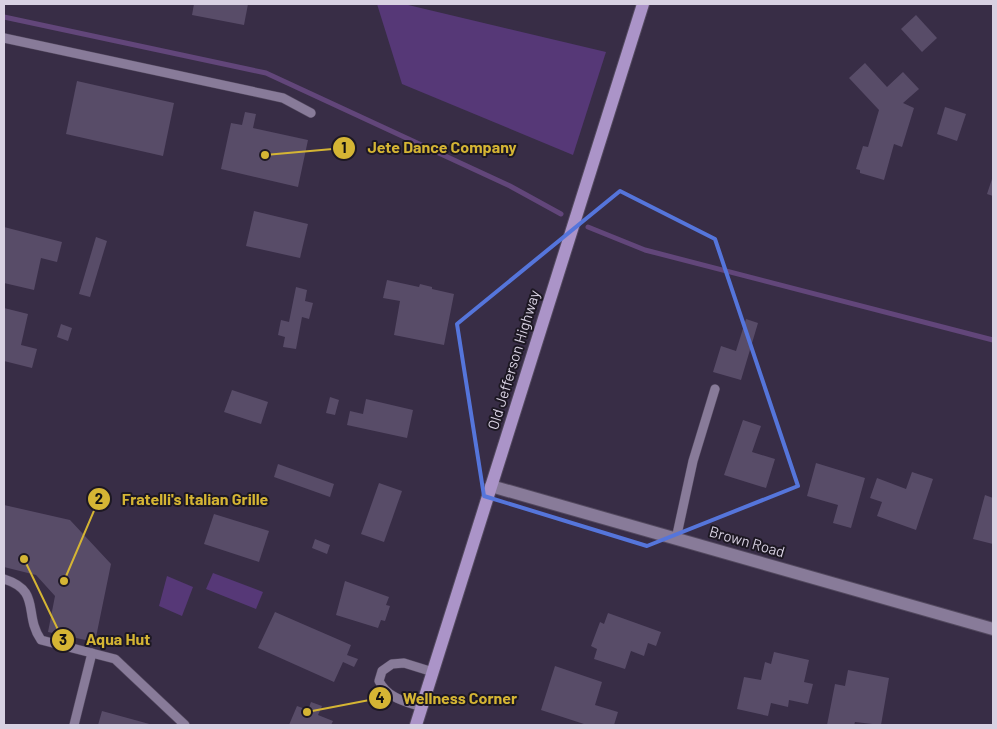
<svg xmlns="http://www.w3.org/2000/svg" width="997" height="729" font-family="Barlow,sans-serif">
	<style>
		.green { fill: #563877 }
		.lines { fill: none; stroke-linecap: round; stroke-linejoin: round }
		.stream { stroke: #62467a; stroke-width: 5 }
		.building { fill: #584c68 }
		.service-casing { stroke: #53495f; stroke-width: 10 }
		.minor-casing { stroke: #53495f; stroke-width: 14 }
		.primary-casing { stroke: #53495f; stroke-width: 14 }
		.service { stroke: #887b99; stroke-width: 9 }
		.minor { stroke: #887b99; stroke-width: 12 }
		.primary { stroke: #ab94c8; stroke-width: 12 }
		.marked { fill: none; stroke: #5575db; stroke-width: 4; stroke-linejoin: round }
		.labels { text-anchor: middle; stroke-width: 4; stroke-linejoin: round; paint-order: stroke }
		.street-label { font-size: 15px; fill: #d8d1e2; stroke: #1d1823 }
		.leader { fill: none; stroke: #d5b534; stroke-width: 2 }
		.callout-dot { fill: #d5b534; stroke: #1d1823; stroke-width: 2 }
		.mark-label { font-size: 15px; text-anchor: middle; font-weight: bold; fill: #111 }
		.callout-label { font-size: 16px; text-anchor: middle; font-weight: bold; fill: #d5b534; stroke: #1d1823; stroke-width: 4; stroke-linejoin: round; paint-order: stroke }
	</style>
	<rect width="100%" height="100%" fill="#382d46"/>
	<g class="green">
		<path d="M377,4h27l202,48 -33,103 -171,-71z"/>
		<path d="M213,573l50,19 -7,17 -50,-20z"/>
		<path d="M167,576l26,11 -11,29 -23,-10z"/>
	</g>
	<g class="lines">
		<g class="stream">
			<path d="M4,17l262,56 244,113 51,28"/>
			<path d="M588,227l57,23 348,90"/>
		</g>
	</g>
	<g class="building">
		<path d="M194,4h54l-4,21 -52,-10z"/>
		<path d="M916,15l21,23 -15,14 -21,-23z"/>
		<path d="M865,63l22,24 16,-15 16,17 -16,14 11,5 -12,39 -8,-3 -10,36 -24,-7v-3l-4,-1 7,-23 5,1 11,-37 -30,-32z"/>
		<path d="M77,81l97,22 -11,53 -97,-22z"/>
		<path d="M945,107l21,7 -9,27 -20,-7z"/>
		<path d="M245,112l11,2 -3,14 55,12 -10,47 -77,-18 10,-46 11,2z"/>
		<path d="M993,176v20l-6,-2z"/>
		<path d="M254,211l54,13 -8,34 -54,-12z"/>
		<path d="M4,227l58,15 -5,20 -16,-4 -7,32 -30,-7z"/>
		<path d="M96,237l11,4 -17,56 -11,-3z"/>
		<path d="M387,280l32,7 1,-3 12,3v2l22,5 -10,51 -50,-10 6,-34 -17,-3z"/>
		<path d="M296,287l11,3 -2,11 8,2 -4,16 -7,-2 -6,32 -13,-2 2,-10 -7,-2 3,-15 8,2z"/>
		<path d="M4,308l24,6 -7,31 16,4 -5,19 -28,-7z"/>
		<path d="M746,319l12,4 -17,57 -28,-8 8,-26 15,5z"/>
		<path d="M61,324l11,4 -4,13 -11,-4z"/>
		<path d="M232,390l36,12 -7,22 -37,-12z"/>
		<path d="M330,397l9,3 -4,15 -9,-2z"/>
		<path d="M366,399l47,11 -6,28 -60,-13 3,-14 13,3z"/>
		<path d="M743,420l18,6 -9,26 23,7 -9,29 -42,-13z"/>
		<path d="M816,463l49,15 -14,50 -18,-5 5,-18 -31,-9z"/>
		<path d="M278,464l56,20 -4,13 -56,-20z"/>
		<path d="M912,472l21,7 -17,51 -39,-14 5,-14 -12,-4 7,-20 29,11z"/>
		<path d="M379,483l23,8 -18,51 -23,-8z"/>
		<path d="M985,495l8,3v46l-20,-5z"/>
		<path d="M4,505l66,15 41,44 -16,78 -47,-10 7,-36 -19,-21 -32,-8z"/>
		<path d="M214,514l55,17 -10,31 -55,-18z"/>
		<path d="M315,539l15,6 -3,9 -15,-6z"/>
		<path d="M345,581l44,16 -3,8 4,1 -5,15 -4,-1 -3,8 -42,-13z"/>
		<path d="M275,612l76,33 -4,10 11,4 -4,8 -11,-5 -9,20 -76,-34z"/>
		<path d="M608,613l53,19 -5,14 -8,-3 -4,13 -13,-5 -6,18 -31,-10 3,-10 -6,-3 9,-24 4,2z"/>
		<path d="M774,652l35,8 -5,22 9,2 -5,20 -19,-4 -1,7 -17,-4 -3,13 -31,-7 7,-32 17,3 4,-18 6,2z"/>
		<path d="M555,666l47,16 -7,23 23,7 -4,13h-27l-46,-15z"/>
		<path d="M848,670l41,8 -8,47 -26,-3 -1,3h-27l8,-41 10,2z"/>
		<path d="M311,702l11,4 -4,9 15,6 -2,4h-42l8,-19 11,4z"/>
		<path d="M102,711l51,14h-55z"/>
	</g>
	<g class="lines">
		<g class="service-casing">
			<g id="service">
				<path d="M4,38l279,60 28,15"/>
				<path d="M676,539l17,-78 22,-72"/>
				<path d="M4,579c38,12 19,35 37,61l74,19 70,66"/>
				<path d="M421,707c-17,-6 -33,-9 -42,-26l3,-10 10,-7 12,-1 29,9"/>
				<path d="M74,725l18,-72"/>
			</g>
		</g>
		<g class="minor-casing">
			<path id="minor" d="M491,486l502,143"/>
		</g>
		<g class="primary-casing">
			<path id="primary" d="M416,725l227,-721"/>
		</g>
		<use href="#service" class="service"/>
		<use href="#minor" class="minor"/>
		<use href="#primary" class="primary"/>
	</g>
	<path class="marked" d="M620,191l95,48 83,247 -151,60 -163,-50 -27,-172z"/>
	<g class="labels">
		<g class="street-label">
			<text transform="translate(514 360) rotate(-73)" y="5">Old Jefferson Highway</text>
			<text transform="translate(747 542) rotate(16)" y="5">Brown Road</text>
		</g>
	</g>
	<path class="leader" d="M265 155L344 148M64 581L99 499M24 559L63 640M307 712L380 698"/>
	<g class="callout-dot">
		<circle cx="265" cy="155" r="5"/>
		<circle cx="64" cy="581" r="5"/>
		<circle cx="24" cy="559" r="5"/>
		<circle cx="307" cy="712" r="5"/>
		<circle cx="344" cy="148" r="12"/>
		<circle cx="99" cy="499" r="12"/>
		<circle cx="63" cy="640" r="12"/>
		<circle cx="380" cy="698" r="12"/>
	</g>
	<g class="mark-label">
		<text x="344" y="153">1</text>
		<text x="99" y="504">2</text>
		<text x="63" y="645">3</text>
		<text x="380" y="703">4</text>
	</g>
	<g class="callout-label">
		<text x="442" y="153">Jete Dance Company</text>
		<text x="195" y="505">Fratelli's Italian Grille</text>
		<text x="118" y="645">Aqua Hut</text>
		<text x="460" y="704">Wellness Corner</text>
	</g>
	<rect width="997" height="729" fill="none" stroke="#d8d1e2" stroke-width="10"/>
</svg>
